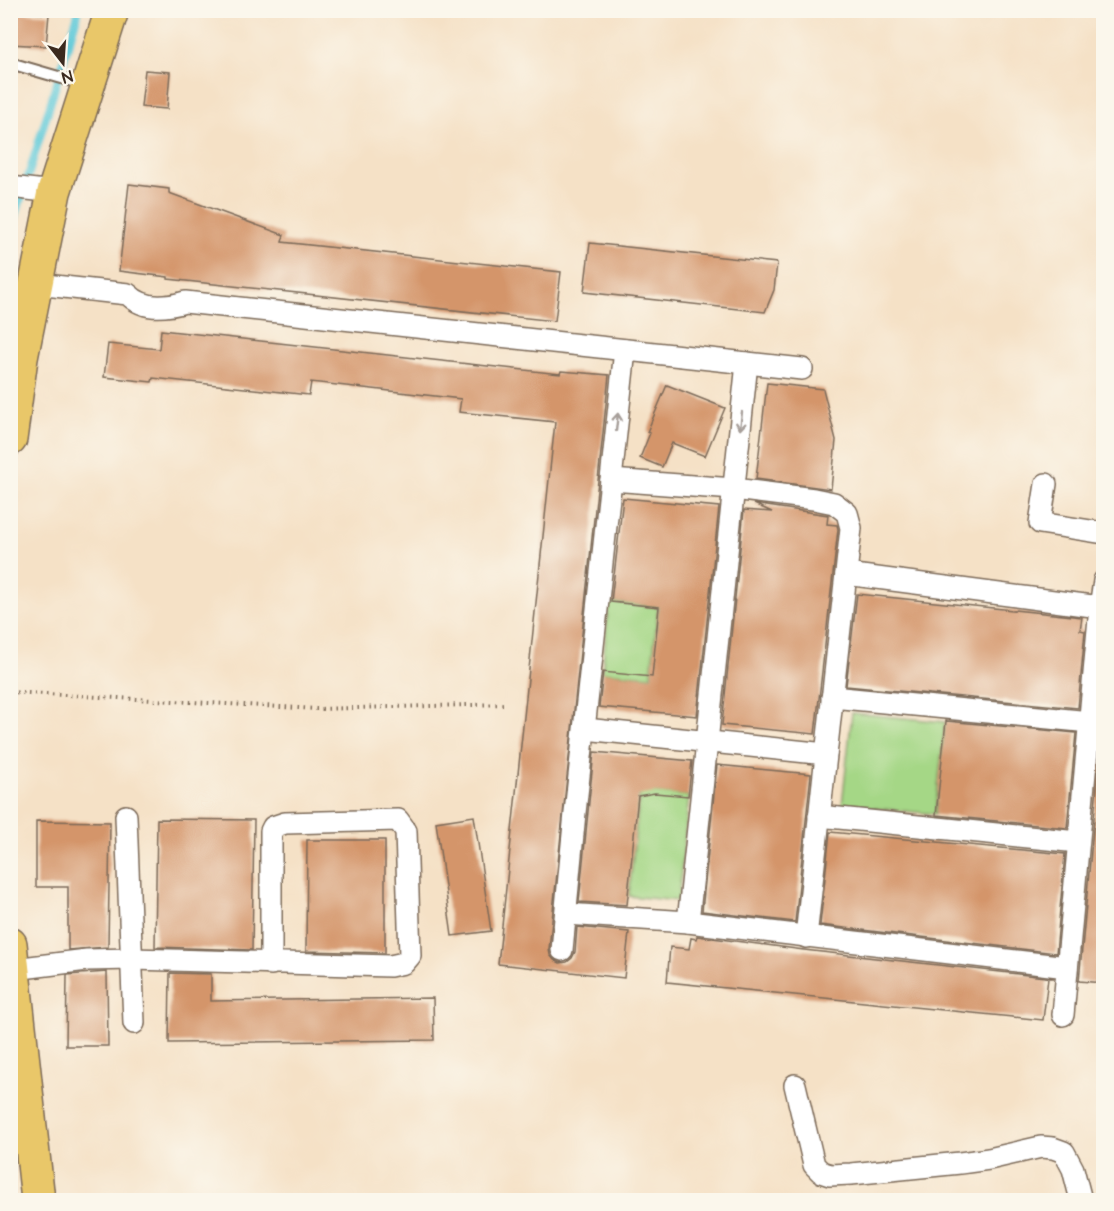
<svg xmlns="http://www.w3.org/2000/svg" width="1114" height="1211" font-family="'Architects Daughter',sans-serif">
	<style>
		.green { fill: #a5d786; stroke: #708052; stroke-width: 1.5 }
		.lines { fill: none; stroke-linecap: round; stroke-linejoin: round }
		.stream { stroke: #5ec9d8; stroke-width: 8 }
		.building { fill: #d4956b }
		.lane-casing { stroke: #7c6a59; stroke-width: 14 }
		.street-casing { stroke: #7c6a59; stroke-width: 24 }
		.primary-casing { stroke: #7c6a59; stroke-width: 36 }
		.path { stroke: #7c6a59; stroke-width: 4; stroke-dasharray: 1.5 4.5; stroke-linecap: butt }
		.lane { stroke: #fff; stroke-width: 10 }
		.street { stroke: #fff; stroke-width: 21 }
		.primary { stroke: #e9c769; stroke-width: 33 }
		.oneway { stroke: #a79f9a }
	</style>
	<rect width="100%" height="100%" fill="#fbf7ec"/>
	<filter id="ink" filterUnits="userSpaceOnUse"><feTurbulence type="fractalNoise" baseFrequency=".0167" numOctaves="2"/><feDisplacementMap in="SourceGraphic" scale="12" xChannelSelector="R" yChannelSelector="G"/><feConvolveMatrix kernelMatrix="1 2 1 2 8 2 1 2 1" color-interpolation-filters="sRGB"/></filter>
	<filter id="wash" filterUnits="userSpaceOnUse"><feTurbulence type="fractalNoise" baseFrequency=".008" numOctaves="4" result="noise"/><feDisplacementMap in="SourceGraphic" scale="24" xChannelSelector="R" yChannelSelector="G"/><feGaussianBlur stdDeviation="1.35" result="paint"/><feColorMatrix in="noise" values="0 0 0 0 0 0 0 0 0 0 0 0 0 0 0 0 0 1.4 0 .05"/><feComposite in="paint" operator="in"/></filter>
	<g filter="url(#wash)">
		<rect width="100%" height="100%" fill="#f5e1c6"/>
		<g class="green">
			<path d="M609,602l49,5 -7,69 -49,-4z"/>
			<path d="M852,713l93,9 -10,92 -93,-9z"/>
			<path d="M640,791l49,5 -11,105 -49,-5z"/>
		</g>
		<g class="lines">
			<path class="stream" d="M10,235l69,-225"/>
		</g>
		<g id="blocks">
			<g class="building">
				<path d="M10,12l39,2 -3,32 -36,-2z"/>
				<path d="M145,70l25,2 -3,37 -26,-2z"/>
				<path d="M129,184l40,5v4l115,42 -2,7 279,30 -6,49 -387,-42v-2l-49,-6z"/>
				<path d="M590,243l187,20 -3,27 -9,22 -181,-20z"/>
				<path d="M161,330l399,44 1,-3 48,4 -60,574 1,6 4,5 6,3 7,-1 5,-4 3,-6 2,-25 52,5 -5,46 -126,-14 57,-542 -96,-10 2,-13 -150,-17 -2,13 -156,-17 -1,4 -48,-5 4,-33 51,5z"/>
				<path d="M767,383l56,6 13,51 -5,49 -75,-10z"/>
				<path d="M667,385l58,23 -20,48 -33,-13 -10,24 -22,-9 10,-25 -3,-1z"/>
				<path d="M623,498l96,9 -22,209 -98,-9 4,-35 49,5 7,-70 -48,-5z"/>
				<path d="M754,504l74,11 -1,9 10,1 1,4 -23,205 -93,-9 22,-215 28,2z"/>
				<path d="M857,594l225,23 -2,13 5,1 -7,77 -232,-22z"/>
				<path d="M1104,710v273l-25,-2z"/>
				<path d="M946,721l130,12 -9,95 -131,-13z"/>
				<path d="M594,752l98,9 -4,35 -33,-3 -17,3 -11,109 -48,-3z"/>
				<path d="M717,765l94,9 -16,148 -93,-11z"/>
				<path d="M474,816l17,115 -39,5 -16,-114z"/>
				<path d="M157,819l97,1 -2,130 -97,-3z"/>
				<path d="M36,821l74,1 -2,125 -40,3v-63h-32z"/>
				<path d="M830,832l235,22 -9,99 -236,-28z"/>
				<path d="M307,840h78v113l-79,-2z"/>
				<path d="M697,936l107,14 250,28h-6l-5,42 -376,-38 3,-35 19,2 2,-11 5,1z"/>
				<path d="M107,972l1,74h-42l1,-71z"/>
				<path d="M170,973l41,1v27l222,-3 1,42 -265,3z"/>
			</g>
		</g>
	</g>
	<g filter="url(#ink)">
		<use href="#blocks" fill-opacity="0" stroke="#7c6a59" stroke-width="1.5"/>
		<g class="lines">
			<g class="lane-casing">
				<path id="lane" d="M10,63l76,22"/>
			</g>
			<g class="street-casing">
				<g id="street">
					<path d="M10,187l44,5"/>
					<path d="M36,284l92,10c15,16 37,14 57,8l617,67"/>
					<path d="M611,480l123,9 80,10 20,4 13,10 4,15 -45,409"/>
					<path d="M1046,484l-6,39 64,10"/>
					<path d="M846,574l254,33 -37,408"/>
					<path d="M1100,607l4,-26"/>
					<path d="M832,697l258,25"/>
					<path d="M585,729l241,25"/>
					<path d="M126,816l8,207"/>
					<path d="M819,816l259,26"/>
					<path d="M566,914l122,8 379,45"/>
					<path d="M688,922l59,-559"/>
					<path d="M562,950l13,-137 50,-463"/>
					<path d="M14,969l73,-9 45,-1 258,7 14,-3 6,-7 -4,-125 -8,-11 -113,3 -12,4 -2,4v133"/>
					<path d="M795,1085l19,80 7,7 9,3 21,-1 109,-11 29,-4 52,-12 12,1 11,4 9,17 8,31"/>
				</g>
			</g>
			<g class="primary-casing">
				<g id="primary">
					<path d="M10,439l11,-81 33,-166 58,-182"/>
					<path d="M10,944l28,256"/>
				</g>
			</g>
			<path class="path" d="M10,692l307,17 190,-5"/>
			<use href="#lane" class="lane"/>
			<use href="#street" class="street"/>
			<use href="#primary" class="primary"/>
		</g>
		<defs><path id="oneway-shaft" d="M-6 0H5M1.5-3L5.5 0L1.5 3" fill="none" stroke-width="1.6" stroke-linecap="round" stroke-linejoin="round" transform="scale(1.5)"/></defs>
		<g class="oneway">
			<use href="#oneway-shaft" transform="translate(741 421) rotate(96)"/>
			<use href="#oneway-shaft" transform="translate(617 422) rotate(-84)"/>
		</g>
	</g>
	<rect width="1114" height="1211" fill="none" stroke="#fbf7ec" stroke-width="36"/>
	<g transform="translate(63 63) rotate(163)" stroke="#fbf7ec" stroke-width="4.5" paint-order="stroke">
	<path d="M0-4.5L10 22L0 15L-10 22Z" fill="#3b2a1e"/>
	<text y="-9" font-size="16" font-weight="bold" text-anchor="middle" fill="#3b2a1e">N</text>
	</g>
</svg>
